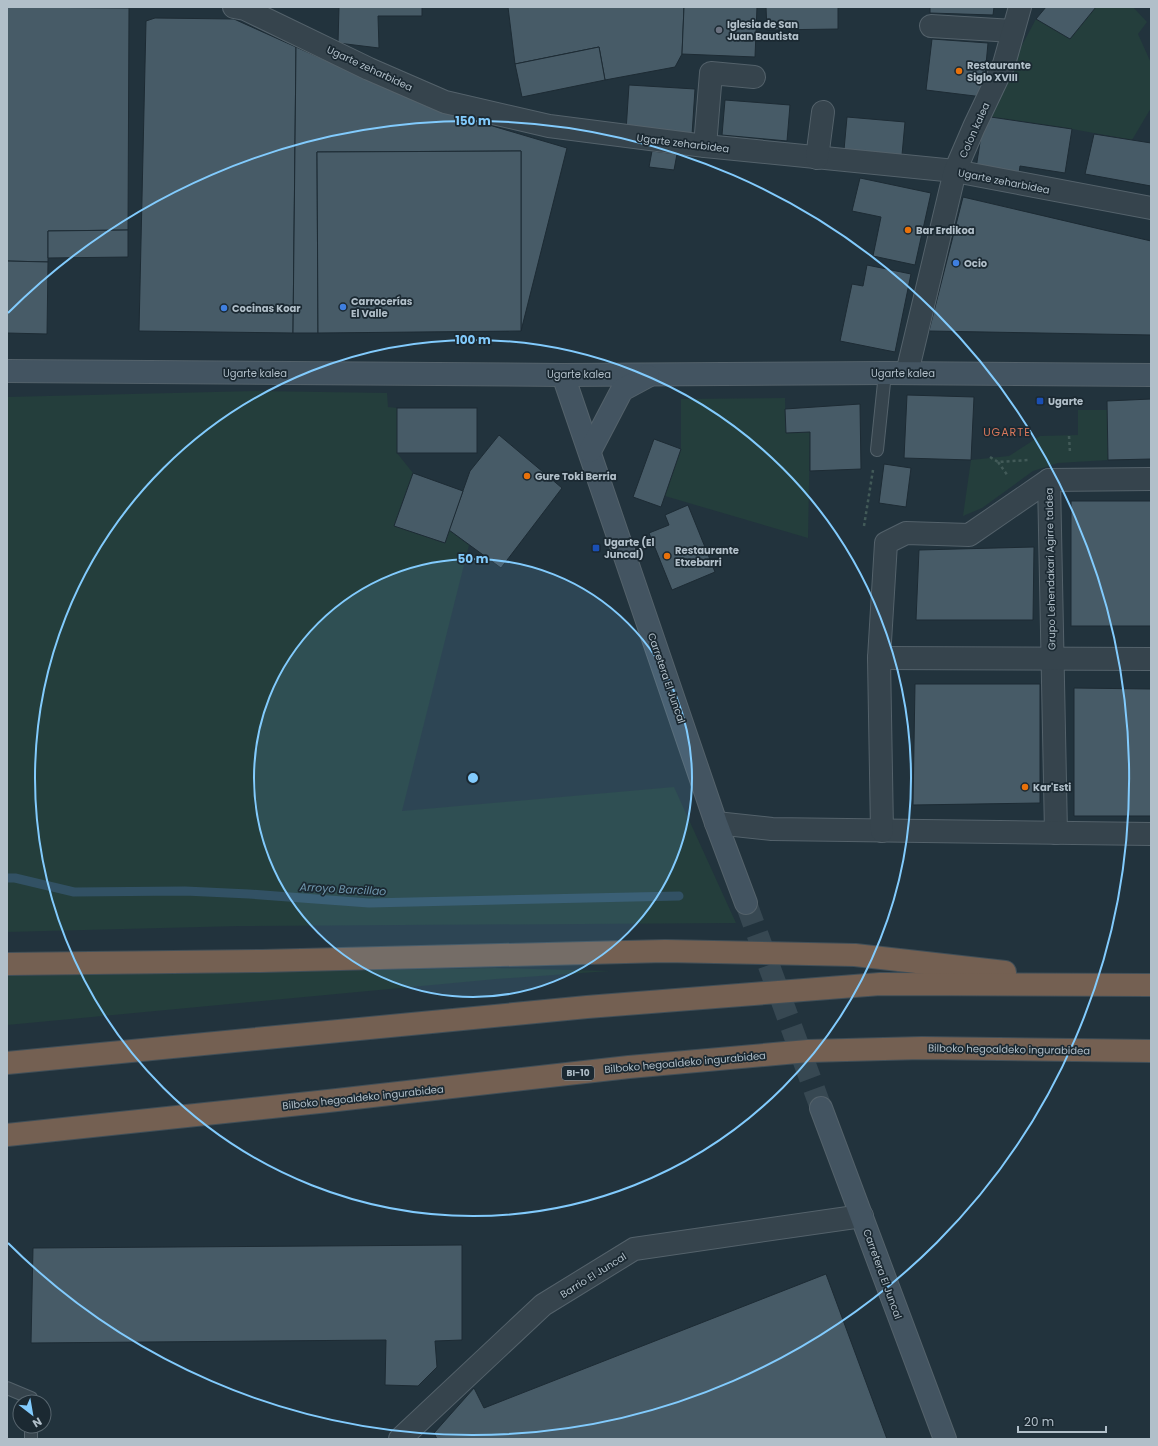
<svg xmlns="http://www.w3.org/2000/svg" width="1158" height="1446" font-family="Poppins,sans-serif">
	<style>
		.green { fill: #243e3c }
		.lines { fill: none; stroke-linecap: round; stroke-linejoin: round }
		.stream { stroke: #325164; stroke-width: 9 }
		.building { fill: #475b67; stroke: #1d2b34 }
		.secondary-tunnel { stroke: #374852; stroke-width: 22; stroke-dasharray: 22 11; stroke-linecap: butt }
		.lane-casing { stroke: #54626b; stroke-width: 14 }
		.street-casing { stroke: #54626b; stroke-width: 24 }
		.secondary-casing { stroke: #54626b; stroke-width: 24 }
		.highway-casing { stroke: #414f58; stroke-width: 24 }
		.path { stroke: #425a58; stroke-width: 2.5; stroke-dasharray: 3 3; stroke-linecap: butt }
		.lane { stroke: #36444d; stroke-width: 12 }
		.street { stroke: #36444d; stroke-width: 22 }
		.secondary { stroke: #435461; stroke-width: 22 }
		.highway { stroke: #746052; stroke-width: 22 }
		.ring { fill: none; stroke: #82cbfd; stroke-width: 2 }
		.worship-dot { fill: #6b7280; stroke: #1b2932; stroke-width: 1.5 }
		.food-dot { fill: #e8710a; stroke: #1b2932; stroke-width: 1.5 }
		.shop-dot { fill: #3f7fe0; stroke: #1b2932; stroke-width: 1.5 }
		.transit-dot { fill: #1a4fb4; stroke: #1b2932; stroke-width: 1.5 }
		.labels { text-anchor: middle; stroke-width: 3.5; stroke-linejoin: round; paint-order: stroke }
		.shield { fill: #1b2932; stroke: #84929c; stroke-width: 1 }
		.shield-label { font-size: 9px; font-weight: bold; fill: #b1bfc9 }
		.poi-label { font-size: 10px; font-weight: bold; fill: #b1bfc9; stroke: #1b2932; text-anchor: start }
		.street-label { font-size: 10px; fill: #b1bfc9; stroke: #1b2932 }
		.neighbourhood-label { font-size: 11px; letter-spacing: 1px; fill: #da785b; stroke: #1b2932 }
		.water-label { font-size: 11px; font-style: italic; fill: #7097ae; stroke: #1b2932 }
		.centre { fill: #82cbfd; stroke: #1b2932; stroke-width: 2 }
		.ring-label { font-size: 12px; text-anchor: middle; font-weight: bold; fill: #82cbfd; stroke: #1b2932; stroke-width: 3.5; stroke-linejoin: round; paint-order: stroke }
	</style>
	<rect width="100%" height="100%" fill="#22333d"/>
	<g class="green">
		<path d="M1096,7h37l14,15 -9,12 13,29v45l-19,32 -60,-11 -88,-13 52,-97 34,20z"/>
		<path d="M256,391l131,2 1,14 9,1v45l16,20 -19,53 50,17 5,-13 20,15 -67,266 272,-24 62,136 -496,3 -233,6v-535z"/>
		<path d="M785,398l1,35 24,-1 -2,106 -143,-42 16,-47v-50z"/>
		<path d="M1078,410h30v50l-50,3 -25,8 -51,37 -19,8 8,-56 38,-4 31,-20 38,-1z"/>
		<path d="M495,968l115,3 -114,8 -489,46v-49z"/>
	</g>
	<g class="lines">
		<path class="stream" d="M7,878h8l59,14 111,-1 64,3 120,9 310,-7"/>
	</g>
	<g class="building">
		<path d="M7,7l122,1 -1,222 -80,1v31l-41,-1z"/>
		<path d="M339,7h83v9h-44l1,32 -41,-5z"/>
		<path d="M508,7h176l-2,47 -7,13 -70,13 -6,-33 -84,17z"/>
		<path d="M684,7h73l-2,50 -73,-3z"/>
		<path d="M766,7h72v22l-71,1z"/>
		<path d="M930,7h64l-1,8 -63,-2z"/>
		<path d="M1046,7h50l-26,32 -34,-20z"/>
		<path d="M155,18l79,1 62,28 -3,286 -154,-2 7,-310z"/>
		<path d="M932,39l56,4 -5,54 -57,-7z"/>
		<path d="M296,47l139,62 132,39 -46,183v-180l-204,1 1,181h-25z"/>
		<path d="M599,47l6,33 -83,17 -7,-33z"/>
		<path d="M629,85l66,4 -3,46 -66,-4z"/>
		<path d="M725,100l65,5 -3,36 -65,-6z"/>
		<path d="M984,116l88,13 -7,44 -45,-7 -2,15 -43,-6z"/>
		<path d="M847,117l58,5 -3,33 -58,-5z"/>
		<path d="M1094,134l57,9v43l-66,-12z"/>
		<path d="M521,151v180l-203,2 -1,-181z"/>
		<path d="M652,151l25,3 -3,16 -25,-3z"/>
		<path d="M860,178l71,15 -16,72 -42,-9 8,-39 -29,-6z"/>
		<path d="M963,197l188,44v94l-222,-4z"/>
		<path d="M128,230v27l-80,1v-27z"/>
		<path d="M7,261l41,1 -1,72 -40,-1z"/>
		<path d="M867,265l44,9 -16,78 -55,-11 12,-57 11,2z"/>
		<path d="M907,395l67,2 -3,63 -67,-2z"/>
		<path d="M1151,399v60l-43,1 -1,-59z"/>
		<path d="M860,404l1,65 -51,2v-39l-24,1 -1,-24z"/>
		<rect x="397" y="408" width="80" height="45"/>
		<path d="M499,435l63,53 -61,80 -52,-38 21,-59z"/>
		<path d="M654,439l27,10 -20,58 -28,-10z"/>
		<path d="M884,464l27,4 -5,39 -27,-4z"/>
		<path d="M413,473l50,18 -18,52 -51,-17z"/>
		<rect x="1071" y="501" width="80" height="125"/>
		<path d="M688,505l27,67 -43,18 -23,-57 20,-8 -4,-10z"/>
		<path d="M1034,547l-1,73h-117l3,-70z"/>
		<path d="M915,684h125v119l-127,2z"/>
		<path d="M1074,688l77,1v127h-77z"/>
		<path d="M462,1245v95l-27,1 2,26 -19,19 -33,-1 1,-45 -355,3 2,-95z"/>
		<path d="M826,1274l61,165h-450l-3,-6 40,-45 10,20z"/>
	</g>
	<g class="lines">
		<path class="secondary-tunnel" d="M746,903l75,205"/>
		<g class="lane-casing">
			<g id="lane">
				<path d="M877,450l8,-77"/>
				<path d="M7,1388l24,10v4"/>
				<path d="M31,1426v13"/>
			</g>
		</g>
		<g class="street-casing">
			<g id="street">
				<path d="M234,7l11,2 124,60 76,33 104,24 156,20 250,25 196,37"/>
				<path d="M931,26l82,5"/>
				<path d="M705,146l6,-73 43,4"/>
				<path d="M817,158l6,-46"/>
				<path d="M907,373l48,-202 19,-44 30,-63 16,-57"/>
				<path d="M1049,480l7,353"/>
				<path d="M879,658l272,1"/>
				<path d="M716,823l56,6 379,5"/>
				<path d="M882,831l-3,-173 7,-115 20,-10 63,2 80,-55 102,-1"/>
				<path d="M400,1439l143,-134 91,-56 228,-33"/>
			</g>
		</g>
		<g class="secondary-casing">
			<g id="secondary">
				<path d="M7,371l556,4 322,-2 266,2"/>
				<path d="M563,375l153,448 30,80"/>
				<path d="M590,451l32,-61 26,-14"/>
				<path d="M821,1108l124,331"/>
			</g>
		</g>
		<g class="highway-casing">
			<g id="highway">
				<path d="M7,964l254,-3 404,-10 190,4 150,17"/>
				<path d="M7,1063l580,-56 293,-23 271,1"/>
				<path d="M7,1135l321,-34 301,-34 179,-16 114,-3 229,3"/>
			</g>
		</g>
		<g class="path">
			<path d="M1069,436l1,17"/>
			<path d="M990,457l8,5 31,-2"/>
			<path d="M998,462l10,14"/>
			<path d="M864,526l9,-56"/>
		</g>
		<use href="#lane" class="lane"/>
		<use href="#street" class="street"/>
		<use href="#secondary" class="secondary"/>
		<use href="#highway" class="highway"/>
	</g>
	<circle cx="473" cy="778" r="219" fill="#82cbfd" fill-opacity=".12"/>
	<g class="ring">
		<circle cx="473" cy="778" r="219"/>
		<circle cx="473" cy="778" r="438"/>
		<path d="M8 313A657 657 0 1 1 8 1243"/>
	</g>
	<circle class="worship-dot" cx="719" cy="30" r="4"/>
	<g class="food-dot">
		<circle cx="959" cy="71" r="4"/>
		<circle cx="908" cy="230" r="4"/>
		<circle cx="527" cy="476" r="4"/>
		<circle cx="667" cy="556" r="4"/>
		<circle cx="1025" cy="787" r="4"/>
	</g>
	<g class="shop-dot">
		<circle cx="956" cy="263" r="4"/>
		<circle cx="343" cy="307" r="4"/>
		<circle cx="224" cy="308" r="4"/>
	</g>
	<g class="transit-dot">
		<rect x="1036" y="397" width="8" height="8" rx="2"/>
		<rect x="592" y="544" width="8" height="8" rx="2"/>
	</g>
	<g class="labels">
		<rect class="shield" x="562" y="1066" width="32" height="14" rx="3"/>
		<g class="shield-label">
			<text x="578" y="1076">BI-10</text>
		</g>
		<g class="poi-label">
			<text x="727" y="28">Iglesia de San<tspan x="727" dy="12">Juan Bautista</tspan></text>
			<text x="967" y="69">Restaurante<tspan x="967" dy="12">Siglo XVIII</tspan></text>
			<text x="916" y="234">Bar Erdikoa</text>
			<text x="964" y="267">Ocio</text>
			<text x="351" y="305">Carrocerías<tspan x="351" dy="12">El Valle</tspan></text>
			<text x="232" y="312">Cocinas Koar</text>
			<text x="1048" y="405">Ugarte</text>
			<text x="535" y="480">Gure Toki Berria</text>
			<text x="604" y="546">Ugarte (El<tspan x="604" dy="12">Juncal)</tspan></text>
			<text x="675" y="554">Restaurante<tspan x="675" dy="12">Etxebarri</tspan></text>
			<text x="1033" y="791">Kar'Esti</text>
		</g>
		<g class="street-label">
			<text transform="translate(370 68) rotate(25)" y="4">Ugarte zeharbidea</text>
			<text transform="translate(974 130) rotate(-66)" y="4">Colon kalea</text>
			<text transform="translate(683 143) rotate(7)" y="4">Ugarte zeharbidea</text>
			<text transform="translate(1004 181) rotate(11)" y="4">Ugarte zeharbidea</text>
			<text x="255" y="377">Ugarte kalea</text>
			<text x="903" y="377">Ugarte kalea</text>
			<text x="579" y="378">Ugarte kalea</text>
			<text transform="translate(1050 569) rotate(-91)" y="4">Grupo Lehendakari Agirre taldea</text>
			<text transform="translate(667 678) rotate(71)" y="4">Carretera El Juncal</text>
			<text transform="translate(1009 1049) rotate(1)" y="4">Bilboko hegoaldeko ingurabidea</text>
			<text transform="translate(685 1062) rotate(-5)" y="4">Bilboko hegoaldeko ingurabidea</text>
			<text transform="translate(363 1097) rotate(-6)" y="4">Bilboko hegoaldeko ingurabidea</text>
			<text transform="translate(883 1274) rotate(70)" y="4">Carretera El Juncal</text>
			<text transform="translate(593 1275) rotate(-32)" y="4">Barrio El Juncal</text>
		</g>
		<g class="neighbourhood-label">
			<text x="1007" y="436">UGARTE</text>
		</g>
		<g class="water-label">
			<text transform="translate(343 889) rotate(3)" y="4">Arroyo Barcillao</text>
		</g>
	</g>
	<circle cx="473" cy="778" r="6" class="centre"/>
	<g class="ring-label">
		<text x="473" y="125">150 m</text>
		<text x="473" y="344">100 m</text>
		<text x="473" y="563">50 m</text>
	</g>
	<rect width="1158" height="1446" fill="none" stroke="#b1bfc9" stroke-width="16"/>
	<g transform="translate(32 1414) rotate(149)"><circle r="19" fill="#1b2932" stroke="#57656e"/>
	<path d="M0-3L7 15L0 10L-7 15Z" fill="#82cbfd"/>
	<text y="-6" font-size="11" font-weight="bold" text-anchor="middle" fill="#b1bfc9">N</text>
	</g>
	<path d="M1018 1426v6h88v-6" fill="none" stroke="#b1bfc9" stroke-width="2"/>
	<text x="1024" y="1426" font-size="12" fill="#b1bfc9" stroke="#1b2932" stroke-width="3" paint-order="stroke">20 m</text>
</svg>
